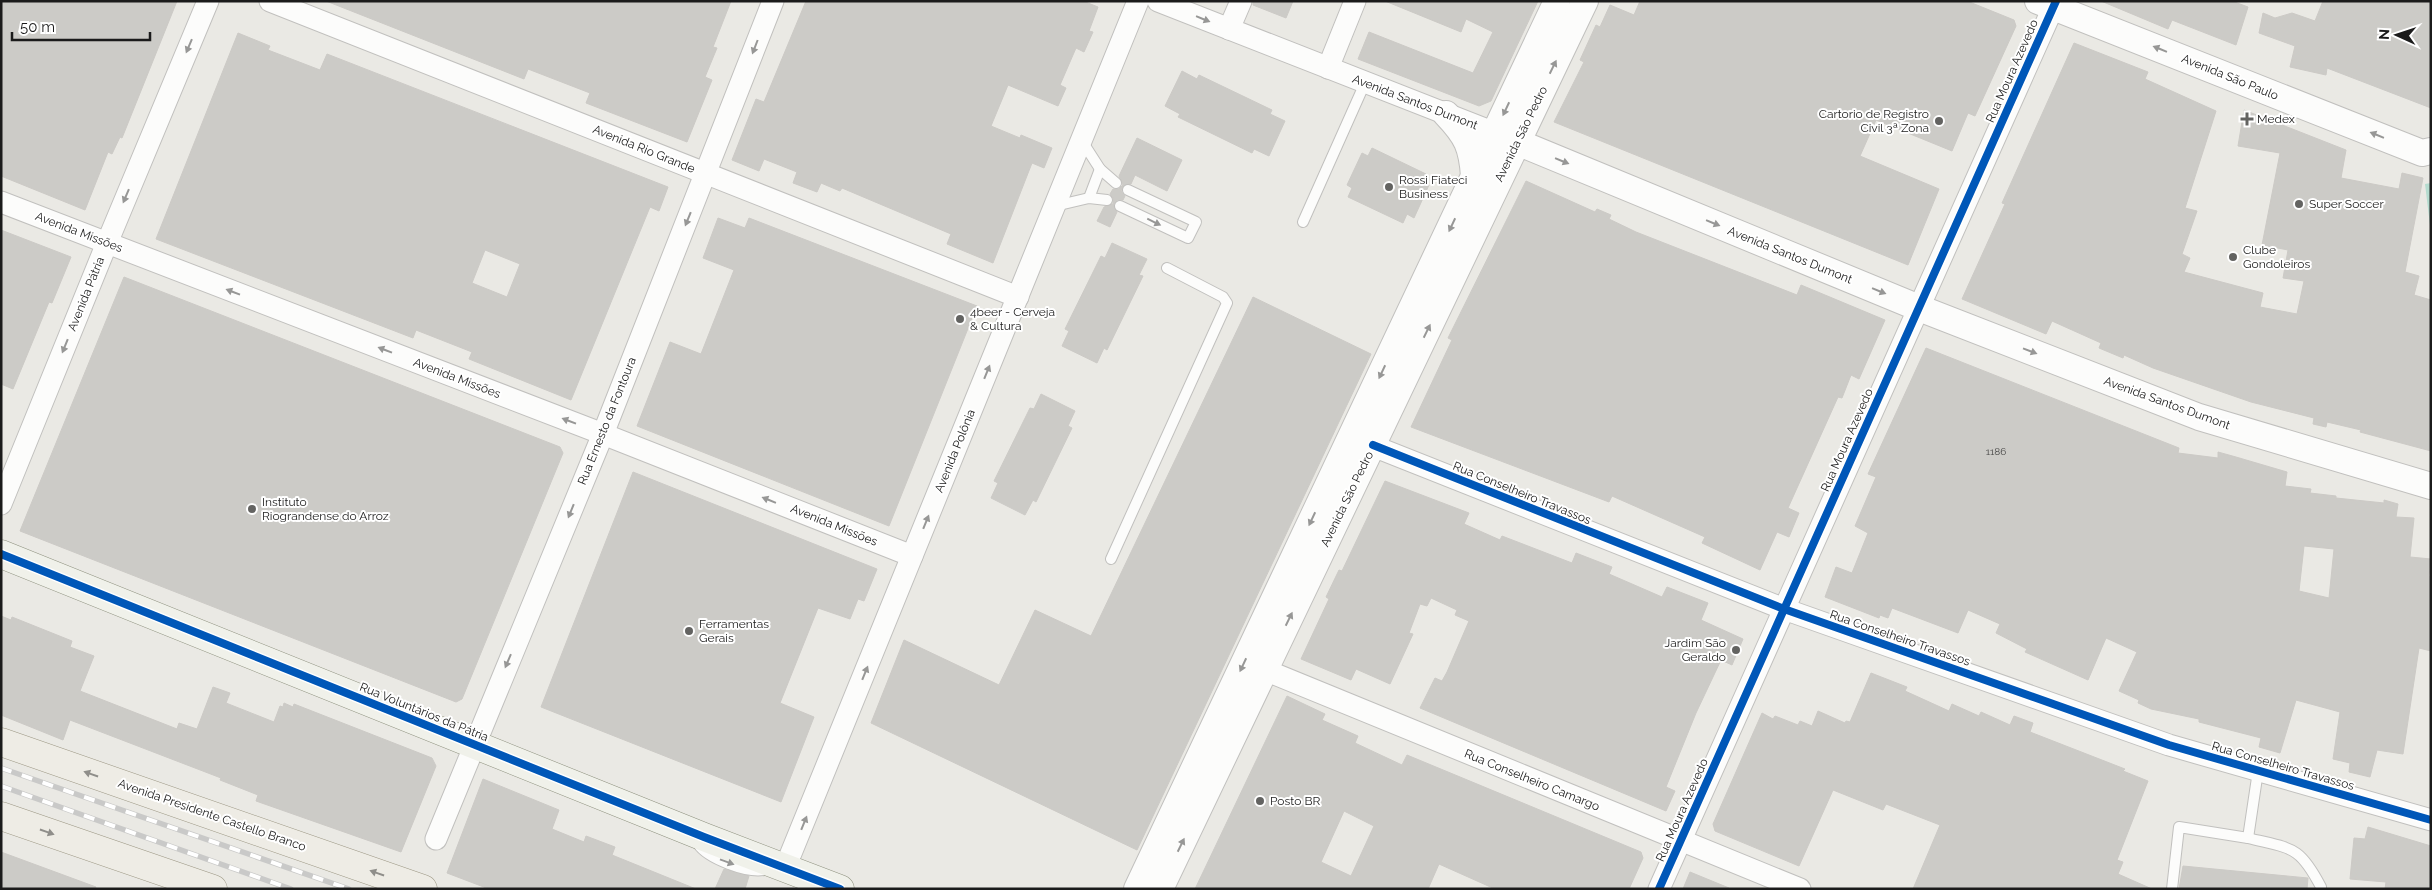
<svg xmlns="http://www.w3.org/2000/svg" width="2432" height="890" font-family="Raleway,sans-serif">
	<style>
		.pitch { fill: #b5dccf }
		.building { fill: #cccbc7; stroke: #cccac6; fill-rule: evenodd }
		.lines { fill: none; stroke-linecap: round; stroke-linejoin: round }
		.service-casing { stroke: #c1c0be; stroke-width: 12 }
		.minor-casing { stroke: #c1c0be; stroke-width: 23 }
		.tertiary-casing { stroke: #c1c0be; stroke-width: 28 }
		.secondary-casing { stroke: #8e917f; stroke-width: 29 }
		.primary-casing { stroke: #9c9784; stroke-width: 29 }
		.service { stroke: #fcfcfb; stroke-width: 10 }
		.minor { stroke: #fcfcfb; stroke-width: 21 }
		.tertiary { stroke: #fcfcfb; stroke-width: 26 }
		.secondary { stroke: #f0f1ea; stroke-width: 28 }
		.primary { stroke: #eeece5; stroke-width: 28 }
		.rail-casing { stroke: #c9c9c8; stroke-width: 5.5 }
		.rail { stroke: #fff; stroke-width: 4; stroke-dasharray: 11; stroke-linecap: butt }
		.cycleway-casing { stroke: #fff; stroke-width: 11 }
		.cycleway { stroke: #0057b8; stroke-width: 8 }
		.oneway { fill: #979796 }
		.oneway2 { fill: #8f8e8a }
		.poi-dot { fill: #636361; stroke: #fff; stroke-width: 2 }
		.labels { text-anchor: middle; stroke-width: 4; stroke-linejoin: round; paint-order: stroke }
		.number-label { font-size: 10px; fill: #474746 }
		.street-label { font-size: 12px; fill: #1b1b1b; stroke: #fff }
		.poi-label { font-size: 12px; fill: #1b1b1b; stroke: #fff; text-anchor: start }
	</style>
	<rect width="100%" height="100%" fill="#eae9e4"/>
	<path class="pitch" d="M2431,183v50l-6,-49z"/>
	<g class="building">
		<path d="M1,1h176l-55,137 -2,-1 -8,17 -4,-2 -23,58 -84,-34z"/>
		<path d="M326,1h405l-18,46 4,1 -12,29 7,3 -25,62 -101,-39 4,-10 -62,-24 -4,10z"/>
		<path d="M806,1h277l15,6 -9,24 4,1 -9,20 -8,-4 -16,37 6,3 -8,18 -50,-21 -17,41 29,12 1,-3 31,13 -8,20 -12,-5 -39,100 -46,-19 4,-10 -109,-46 -2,3 -19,-8 -4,9 -24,-9 4,-11 -33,-13 -5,12 -27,-11 24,-61 8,3z"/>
		<path d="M1253,1h40l-7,17 -33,-13z"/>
		<path d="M1385,1h153l-47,100 -12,5 -121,-47 11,-27 104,41 20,-41 -27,-13 -5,13z"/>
		<path d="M1640,1h327l47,19 2,6 -41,90 -7,-3 -16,38 -76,-31 -16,36 79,33 -31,76 -354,-143 30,-60 -4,-2 16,-35 4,2 10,-22 24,10z"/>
		<path d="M2101,1h131l16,6 -12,38 -64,-25 -4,9z"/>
		<path d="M2323,1h108v107l-104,-40 -1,7 -36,-8 5,-21 -36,-13 4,-20 12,5 17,-5 23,8z"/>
		<path d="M238,33l32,13 -2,4 52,20 7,-16 341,133 -9,24 -9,-4 -79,193 -102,-41 3,-7 -56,-22 -3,8 -257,-99zM485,250l35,14 -13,33 -35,-14z"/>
		<path d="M2074,43l74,29 -3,7 71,32 -31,97 12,3 -15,43 8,4 -6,14 79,21 -3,14 37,7 7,-33 -21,-3 5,-28 -26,-5 18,-92 -42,-7 6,-36 102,40 -5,28 58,11 3,-16 21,5 -18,94 14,4 -5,19 17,5v151l-71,-19 1,-2 -34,-8 -1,5 -13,-3 1,-6 -63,-16 -98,-34 -29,-13 -1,3 -24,-10 2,-5 -49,-22 -6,13 -84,-35 43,-95 -3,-1z"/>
		<path d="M1182,71l15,8 2,-4 73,35 -2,4 15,7 -16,35 -15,-7 -2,4 -74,-36 2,-3 -15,-8z"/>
		<path d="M1137,138l45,22 -15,31 -32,-16 -4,9 -7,1 -3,6 4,5 -2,4h-6l-3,4 3,8 -7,15 -13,-6 7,-14 9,-3v-6l-3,-4 3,-5h6l4,-4 -4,-9z"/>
		<path d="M1372,148l54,26 -4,8 7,3 -15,33 -7,-4 -4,9 -55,-26 4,-9 -5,-3 15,-32 6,3z"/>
		<path d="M1526,181l69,31 2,-3 14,6 -2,4 27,13 161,63 4,-10 84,35 -26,59 -8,-4 -9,23 -4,-1 -50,111 11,5 -10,24 -12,-5 -17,38 -58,-27 3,-6 -93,-41 -3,6 -198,-75 41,-87 -4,-2z"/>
		<path d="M718,218l27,10 4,-10 228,88 -88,220 -252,-100 33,-84 31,12 33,-84 -31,-12z"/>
		<path d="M1,230l70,27 -19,46 -3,-1 -36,87 -12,-5z"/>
		<path d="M1112,243l35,16 -8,16 4,1 -36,74 -3,-2 -7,15 -35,-17 7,-15 -4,-2 36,-73 4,2z"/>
		<path d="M124,277l436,170 3,6 -101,246 -6,3 -436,-171z"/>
		<path d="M1253,297l118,57 -234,496 -266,-127 33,-83 95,45 36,-75 56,26z"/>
		<path d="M1926,348l253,100 -1,5 40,5v-6l18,5 51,15 -2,14 26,3 -1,4 26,3v2l48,5v-3l14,4 -2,13 18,1 -4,39 21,2 -2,17 2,1v74l-12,-3 -16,106 -26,-4 -7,27 -21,-5 1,-9 -17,-4 7,-47 -44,-12 -16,53 -21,-6 2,-9 -62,-16v-3l-48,-10 -13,-6 1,-3 -20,-9 18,-39 -31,-14 -18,42 -63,-28 2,-3 -31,-16 4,-9 -32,-14 -10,23 -66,-25 -4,10 -8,-3 -1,3 -54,-21 11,-30 16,6 16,-40 -13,-7 21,-49 -8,-3zM2304,546l30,3 -5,49 -30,-7z"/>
		<path d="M1041,394l34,17 -7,15 4,2 -36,74 -3,-2 -8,15 -34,-17 7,-15 -4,-2 36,-73 4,1z"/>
		<path d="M633,472l244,97 -13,32 -6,-2 -8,20 -32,-11 -38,95 34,14 -33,85 -240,-95z"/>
		<path d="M1385,481l84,32 -5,11 36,16 2,-4 70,27 4,-10 36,14 -3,7 53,23 5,-10 41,16 -7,17 42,19 -11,26 -11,-5 -25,53 -30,74 9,4 -9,20 -246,-103 15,-30 7,3 5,-9 22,-51 -14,-6 2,-5 -26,-12 -4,8 -7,-2 -11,29 4,1 -23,50 -34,-15 -5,11 -50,-21 28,-60 -3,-2 13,-27 3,1z"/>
		<path d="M1,616l10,4 1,-3 60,24 -2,6 24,9 -14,35 97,38 2,-6 18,6 16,-42 17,6 -4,10 48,19 6,-16 3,1 1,-4 9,4 1,-3 138,54 4,8 -35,86 -145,-51 2,-6 -38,-15 1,-2 -151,-58 -7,20 -62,-25z"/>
		<path d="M1871,673l36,14 -2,4 44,20 3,-7 27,12 2,-4 29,13 4,-9 19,7 -3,9 95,37 -2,2 25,10 -31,79 6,2 -5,12 34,15h-239l27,-64 -54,-21 -3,6 -50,-20 -34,76 -84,-35 -2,-7 49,-111 11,6 2,-3 23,9 2,-4 12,5 6,-15 27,12 1,-2 4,1z"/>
		<path d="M1287,696l38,18 -3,6 36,16 -3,7 47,22 5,-10 234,97 2,6 -14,31h-134l-56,-25 -11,25h-233zM1344,811l30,15 -23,50 -30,-14z"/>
		<path d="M483,779l76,31 -7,19 32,13 2,-6 29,11 -3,8 84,34h-207l-42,-16z"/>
		<path d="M2368,827l63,19v43h-46l1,-7 -36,-3 4,-41 11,1z"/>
		<path d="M1,852l95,35 -1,2h-94z"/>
		<path d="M2183,866l125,12 -1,11h-128z"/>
		<path d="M724,869l25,7 -4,13h-30z"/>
		<path d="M1690,872l39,16v1h-46z"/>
	</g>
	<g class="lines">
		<g class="service-casing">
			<g id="service">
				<path d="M1082,141l18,28 16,14"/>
				<path d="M1089,198l11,-29"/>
				<path d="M1055,206l34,-8 18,2"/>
				<path d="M1120,206l68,32 8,-16 -68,-32"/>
				<path d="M1303,222l62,-139"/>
				<path d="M1111,559l116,-256 -4,-6 -56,-29"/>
				<path d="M2248,838c44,11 51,7 73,49"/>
				<path d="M698,844c10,15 49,29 66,26"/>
				<path d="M2172,889l7,-62 69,11 10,-67"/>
			</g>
		</g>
		<g class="minor-casing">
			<g id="minor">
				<path d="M270,1l748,296"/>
				<path d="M1158,1l337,132"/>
				<path d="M1229,29l12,-28"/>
				<path d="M1328,68l27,-67"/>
				<path d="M1,202l602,232 309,122"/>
				<path d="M1358,440l426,169 385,136 262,75"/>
				<path d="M1,504l106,-261 101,-242"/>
				<path d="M1265,670l535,219"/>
				<path d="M436,839l167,-405 170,-433"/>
				<path d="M785,868l353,-867"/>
				<path d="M1659,889l397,-888"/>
			</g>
		</g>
		<g class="tertiary-casing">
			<g id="tertiary">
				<path d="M2038,1l384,152 9,-2"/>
				<path d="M1446,114c21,22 26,33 28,62"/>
				<path d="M1495,133l424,175 280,109 232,69"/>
				<path d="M1137,889l420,-888"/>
				<path d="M1160,889l425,-888"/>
			</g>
		</g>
		<g class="secondary-casing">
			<path id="secondary" d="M1,554l703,283 136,52"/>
		</g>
		<g class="primary-casing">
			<g id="primary">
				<path d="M1,742l422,147"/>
				<path d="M1,816l212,73"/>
			</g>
		</g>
		<use href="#service" class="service"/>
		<use href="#minor" class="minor"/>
		<use href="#tertiary" class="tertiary"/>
		<use href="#secondary" class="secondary"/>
		<use href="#primary" class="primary"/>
		<g class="rail-casing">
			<g id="rail">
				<path d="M1,768l348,121"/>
				<path d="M1,786l290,103"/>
			</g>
		</g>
		<use href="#rail" class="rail"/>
		<g class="cycleway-casing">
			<g id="cycleway">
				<path d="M1373,445l411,164 385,136 262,75"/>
				<path d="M1,554l703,283 136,52"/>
				<path d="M1659,889l397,-888"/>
			</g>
		</g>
		<use href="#cycleway" class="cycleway"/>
	</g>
	<defs><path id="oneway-solid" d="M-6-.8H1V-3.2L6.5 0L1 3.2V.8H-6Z" transform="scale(1.25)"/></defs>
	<g class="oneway">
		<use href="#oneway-solid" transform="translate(1203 19) rotate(22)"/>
		<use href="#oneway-solid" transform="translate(189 46) rotate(113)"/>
		<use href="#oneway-solid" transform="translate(755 47) rotate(111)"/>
		<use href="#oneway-solid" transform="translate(2160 49) rotate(-158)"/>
		<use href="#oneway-solid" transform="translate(1553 67) rotate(-64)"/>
		<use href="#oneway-solid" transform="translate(1506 109) rotate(115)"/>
		<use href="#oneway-solid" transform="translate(2377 135) rotate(-158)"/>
		<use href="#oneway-solid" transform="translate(1562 161) rotate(22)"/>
		<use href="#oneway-solid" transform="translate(126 196) rotate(113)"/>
		<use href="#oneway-solid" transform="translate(688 219) rotate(112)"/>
		<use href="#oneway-solid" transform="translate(1154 222) rotate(26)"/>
		<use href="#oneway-solid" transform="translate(1713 223) rotate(22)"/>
		<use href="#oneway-solid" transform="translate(1452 225) rotate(115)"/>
		<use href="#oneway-solid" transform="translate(1879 291) rotate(22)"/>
		<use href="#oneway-solid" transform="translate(233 292) rotate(-159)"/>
		<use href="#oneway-solid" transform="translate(1427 331) rotate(-64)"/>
		<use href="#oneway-solid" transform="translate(65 346) rotate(112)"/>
		<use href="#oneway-solid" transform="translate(385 350) rotate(-159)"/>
		<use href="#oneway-solid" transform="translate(2030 351) rotate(21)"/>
		<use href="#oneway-solid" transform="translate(987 372) rotate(-68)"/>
		<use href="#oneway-solid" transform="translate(1382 372) rotate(115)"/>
		<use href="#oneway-solid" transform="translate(569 421) rotate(-159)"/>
		<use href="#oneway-solid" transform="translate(769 500) rotate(-158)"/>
		<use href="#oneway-solid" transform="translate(571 511) rotate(112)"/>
		<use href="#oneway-solid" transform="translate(1312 519) rotate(115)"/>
		<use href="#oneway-solid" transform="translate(926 522) rotate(-68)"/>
		<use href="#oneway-solid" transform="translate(1289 619) rotate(-64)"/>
		<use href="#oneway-solid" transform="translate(508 661) rotate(113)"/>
		<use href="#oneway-solid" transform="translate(1243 665) rotate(115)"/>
		<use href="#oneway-solid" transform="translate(865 673) rotate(-68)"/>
		<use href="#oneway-solid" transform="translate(804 823) rotate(-68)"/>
		<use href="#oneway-solid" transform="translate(1181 845) rotate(-64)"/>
		<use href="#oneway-solid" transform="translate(727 862) rotate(20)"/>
	</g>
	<g class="oneway2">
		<use href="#oneway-solid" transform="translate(91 774) rotate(-161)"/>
		<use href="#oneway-solid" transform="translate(47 832) rotate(19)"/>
		<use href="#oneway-solid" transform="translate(377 873) rotate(-161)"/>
	</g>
	<g class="poi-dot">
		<path d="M2244.5 111.5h5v5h5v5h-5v5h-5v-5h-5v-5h5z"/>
		<circle cx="1939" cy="121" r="5"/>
		<circle cx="1389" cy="187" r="5"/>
		<circle cx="2299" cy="204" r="5"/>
		<circle cx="2233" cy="257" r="5"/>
		<circle cx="960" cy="319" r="5"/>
		<circle cx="252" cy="509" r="5"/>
		<circle cx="689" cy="631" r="5"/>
		<circle cx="1736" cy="650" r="5"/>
		<circle cx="1260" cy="801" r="5"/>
	</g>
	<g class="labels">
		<g class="number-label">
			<text x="1996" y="455">1186</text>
		</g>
		<g class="street-label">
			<text transform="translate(2012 71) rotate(-66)" y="4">Rua Moura Azevedo</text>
			<text transform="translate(2230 77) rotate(22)" y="4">Avenida São Paulo</text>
			<text transform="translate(1415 102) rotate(21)" y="4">Avenida Santos Dumont</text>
			<text transform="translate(1521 134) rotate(-64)" y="4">Avenida São Pedro</text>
			<text transform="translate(644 149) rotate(22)" y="4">Avenida Rio Grande</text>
			<text transform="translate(79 232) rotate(21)" y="4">Avenida Missões</text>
			<text transform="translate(1790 255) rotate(22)" y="4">Avenida Santos Dumont</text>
			<text transform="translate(86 294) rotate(-68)" y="4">Avenida Pátria</text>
			<text transform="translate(457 378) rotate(21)" y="4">Avenida Missões</text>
			<text transform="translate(2167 403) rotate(20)" y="4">Avenida Santos Dumont</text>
			<text transform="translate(607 421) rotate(-68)" y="4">Rua Ernesto da Fontoura</text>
			<text transform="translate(1847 440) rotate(-66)" y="4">Rua Moura Azevedo</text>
			<text transform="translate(955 451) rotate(-68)" y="4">Avenida Polônia</text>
			<text transform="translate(1522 493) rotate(22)" y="4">Rua Conselheiro Travassos</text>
			<text transform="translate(1347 499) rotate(-64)" y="4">Avenida São Pedro</text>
			<text transform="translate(834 525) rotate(22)" y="4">Avenida Missões</text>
			<text transform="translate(1900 638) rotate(19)" y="4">Rua Conselheiro Travassos</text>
			<text transform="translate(424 712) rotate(22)" y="4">Rua Voluntários da Pátria</text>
			<text transform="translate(2283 766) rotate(16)" y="4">Rua Conselheiro Travassos</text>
			<text transform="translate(1532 780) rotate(22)" y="4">Rua Conselheiro Camargo</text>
			<text transform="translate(1682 810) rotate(-66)" y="4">Rua Moura Azevedo</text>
			<text transform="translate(212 815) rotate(19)" y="4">Avenida Presidente Castello Branco</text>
		</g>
		<g class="poi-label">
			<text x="1929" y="118" text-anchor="end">Cartorio de Registro<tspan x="1929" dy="14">Civil 3ª Zona</tspan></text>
			<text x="2257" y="123">Medex</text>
			<text x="1399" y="184">Rossi Fiateci<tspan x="1399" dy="14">Business</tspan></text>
			<text x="2309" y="208">Super Soccer</text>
			<text x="2243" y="254">Clube<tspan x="2243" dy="14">Gondoleiros</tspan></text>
			<text x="970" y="316">4beer - Cerveja<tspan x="970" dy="14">&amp; Cultura</tspan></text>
			<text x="262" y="506">Instituto<tspan x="262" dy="14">Riograndense do Arroz</tspan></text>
			<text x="699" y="628">Ferramentas<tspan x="699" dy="14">Gerais</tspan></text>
			<text x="1726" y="647" text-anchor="end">Jardim São<tspan x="1726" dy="14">Geraldo</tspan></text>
			<text x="1270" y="805">Posto BR</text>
		</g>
	</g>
	<rect width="2432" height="890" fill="none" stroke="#1b1b1b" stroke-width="5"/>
	<g transform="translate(2397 35) rotate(273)" stroke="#ffffff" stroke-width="4" paint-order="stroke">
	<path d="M0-4L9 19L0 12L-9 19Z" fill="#1b1b1b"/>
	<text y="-8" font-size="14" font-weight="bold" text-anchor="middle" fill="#1b1b1b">N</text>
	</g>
	<path d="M12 32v8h138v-8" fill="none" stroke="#1b1b1b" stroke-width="2.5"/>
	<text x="20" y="32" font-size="15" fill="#1b1b1b" stroke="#ffffff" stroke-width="4" paint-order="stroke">50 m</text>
</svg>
